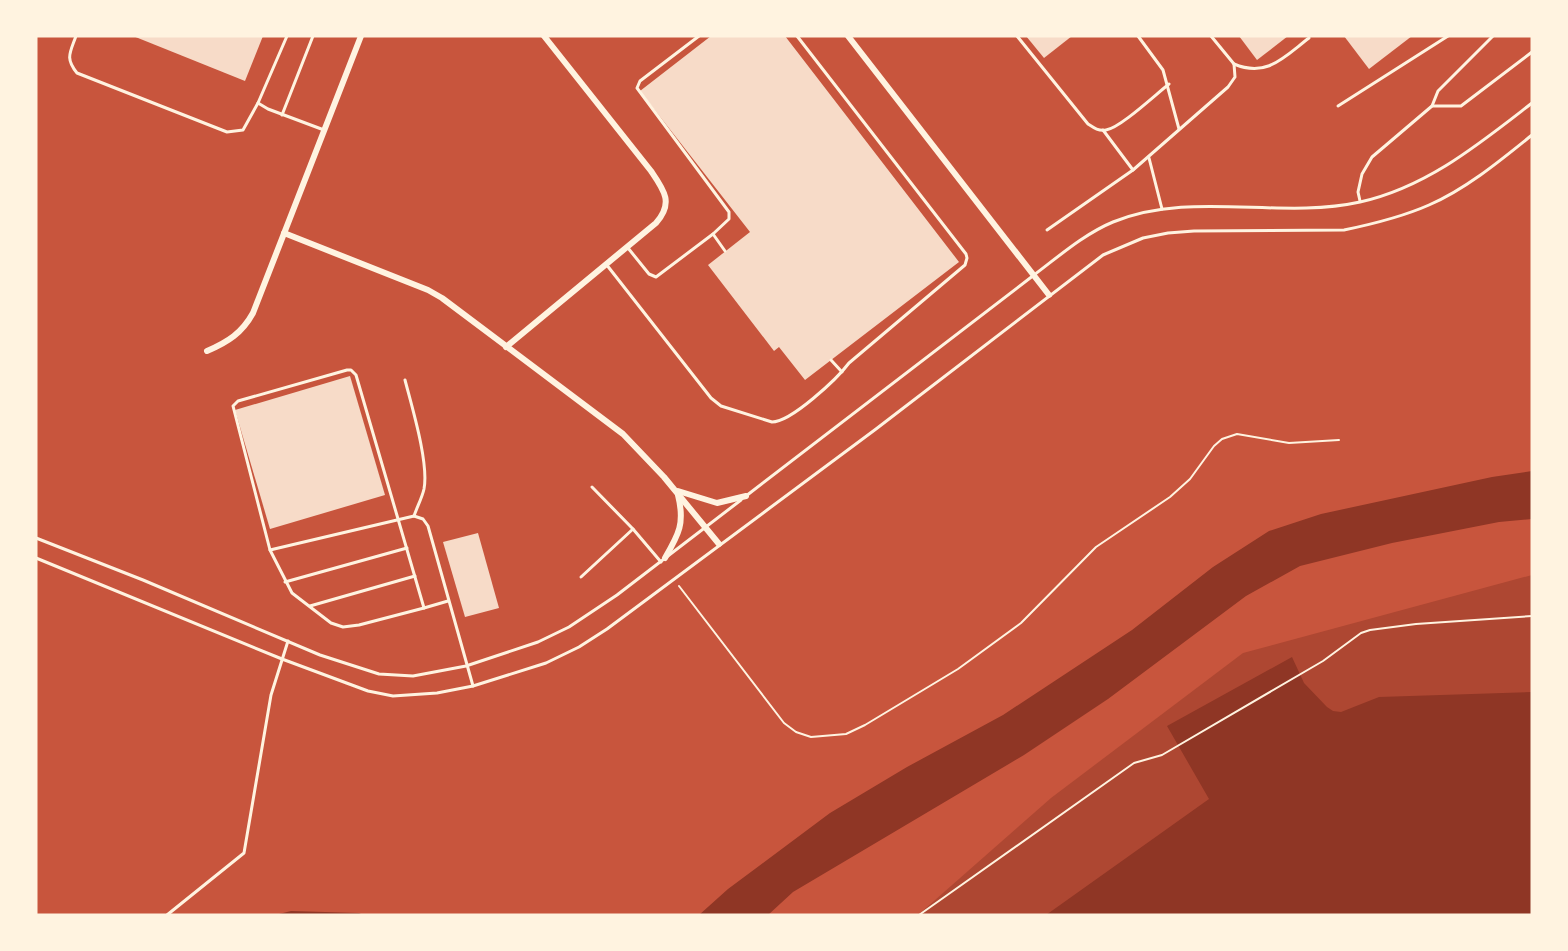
<svg xmlns="http://www.w3.org/2000/svg" width="1568" height="951" font-family="'Asap Condensed',sans-serif">
	<style>
		.green { fill: #ae4732 }
		.water { fill: #8f3625 }
		.building { fill: #f7dbc8 }
		.lines { fill: none; stroke-linecap: round; stroke-linejoin: round }
		.path { stroke: #fff3e0; stroke-width: 2 }
		.service { stroke: #fff3e0; stroke-width: 3 }
		.minor { stroke: #fff3e0; stroke-width: 6 }
	</style>
	<rect width="100%" height="100%" fill="#c8553d"/>
	<path class="green" d="M1532,575v340h-614l133,-117 192,-145z"/>
	<g class="water">
		<path d="M1532,471v48l-33,3 -107,21 -92,23 -54,30 -138,103 -84,56 -231,137 -25,23h-69l29,-26 102,-76 77,-46 96,-52 129,-85 81,-63 56,-36 52,-17 171,-37z"/>
		<path d="M1292,657l12,26 23,24 6,4 8,1 38,-15 153,-5v223h-486l163,-116 -42,-73z"/>
		<path d="M291,911l68,2 4,2h-88z"/>
	</g>
	<g class="building">
		<path d="M133,36h130l-18,45z"/>
		<path d="M711,36h74l174,226 -154,118 -26,-33 -5,4 -66,-86 42,-33 -110,-141z"/>
		<path d="M1026,36h46l-28,22z"/>
		<path d="M1239,36h49l-31,24z"/>
		<path d="M1344,36h68l-43,33z"/>
		<path d="M350,376l35,119 -115,34 -35,-119z"/>
		<path d="M478,533l21,75 -34,9 -22,-75z"/>
	</g>
	<g class="lines">
		<g class="path">
			<path d="M679,586l105,137 12,9 15,5 35,-3 19,-9 93,-56 63,-46 75,-76 74,-50 20,-18 24,-33 8,-7 15,-5 52,9 50,-3"/>
			<path d="M919,915l215,-152 28,-8 161,-94 38,-28 9,-3 46,-6 116,-8"/>
		</g>
		<g class="service">
			<path d="M76,36c-6,17 -11,22 1,37l150,59 16,-2 15,-27 29,-67"/>
			<path d="M1017,36l71,88c6,4 10,7 18,6 14,-2 49,-35 63,-46"/>
			<path d="M1138,36l25,34 16,59"/>
			<path d="M1234,64c33,14 50,-7 75,-26"/>
			<path d="M258,103l10,6 56,21"/>
			<path d="M1338,106l110,-70"/>
			<path d="M1432,106l6,-15 55,-55"/>
			<path d="M282,115l31,-79"/>
			<path d="M1103,130l30,40"/>
			<path d="M1149,158l13,51"/>
			<path d="M1360,201l-2,-9 4,-18 10,-17 13,-11 47,-40h29l71,-54"/>
			<path d="M1047,230l86,-60 95,-83 7,-10 -1,-13 -23,-28"/>
			<path d="M713,234l12,17"/>
			<path d="M628,248l21,26 7,3 57,-43 16,-15v-7l-92,-124 3,-7 59,-45"/>
			<path d="M606,264l105,134 10,8 51,16c19,0 65,-43 77,-59l116,-98 2,-7 -1,-4 -169,-218"/>
			<path d="M831,360l11,12"/>
			<path d="M347,370h4l5,5 68,233 -65,17 -16,2 -12,-4 -39,-30 -22,-43 -37,-144 5,-5z"/>
			<path d="M405,380c7,27 24,83 19,109 -2,9 -7,18 -10,27"/>
			<path d="M592,487l41,42 28,33"/>
			<path d="M746,496l288,-221c24,-18 50,-41 79,-53 78,-32 166,-2 247,-20 67,-15 119,-58 172,-99"/>
			<path d="M36,538l107,42 177,75 59,19 34,2 53,-10 72,-24 31,-15 48,-32 124,-95"/>
			<path d="M270,550l144,-34 9,3 5,7 45,160"/>
			<path d="M36,558l246,101 86,32 25,5 44,-3 36,-7 73,-23 33,-16 28,-18 269,-200 227,-174 40,-17 25,-5 26,-2 150,-1c29,-6 58,-13 85,-25 37,-16 72,-45 103,-70"/>
			<path d="M581,577l52,-48"/>
			<path d="M285,582l122,-34"/>
			<path d="M310,606l105,-30"/>
			<path d="M424,608l24,-7"/>
			<path d="M167,915l77,-62 27,-158 17,-54"/>
		</g>
		<g class="minor">
			<path d="M848,36l201,259"/>
			<path d="M284,233l144,57 14,8 181,136 41,43 55,67"/>
			<path d="M506,347l150,-124c18,-20 8,-33 -5,-52l-107,-135"/>
			<path d="M207,351c21,-9 35,-18 46,-38l108,-277"/>
			<path d="M678,491l39,12 29,-7"/>
			<path d="M665,558c14,-24 20,-35 13,-63"/>
		</g>
	</g>
	<rect width="1568" height="951" fill="none" stroke="#fff3e0" stroke-width="75"/>
</svg>
